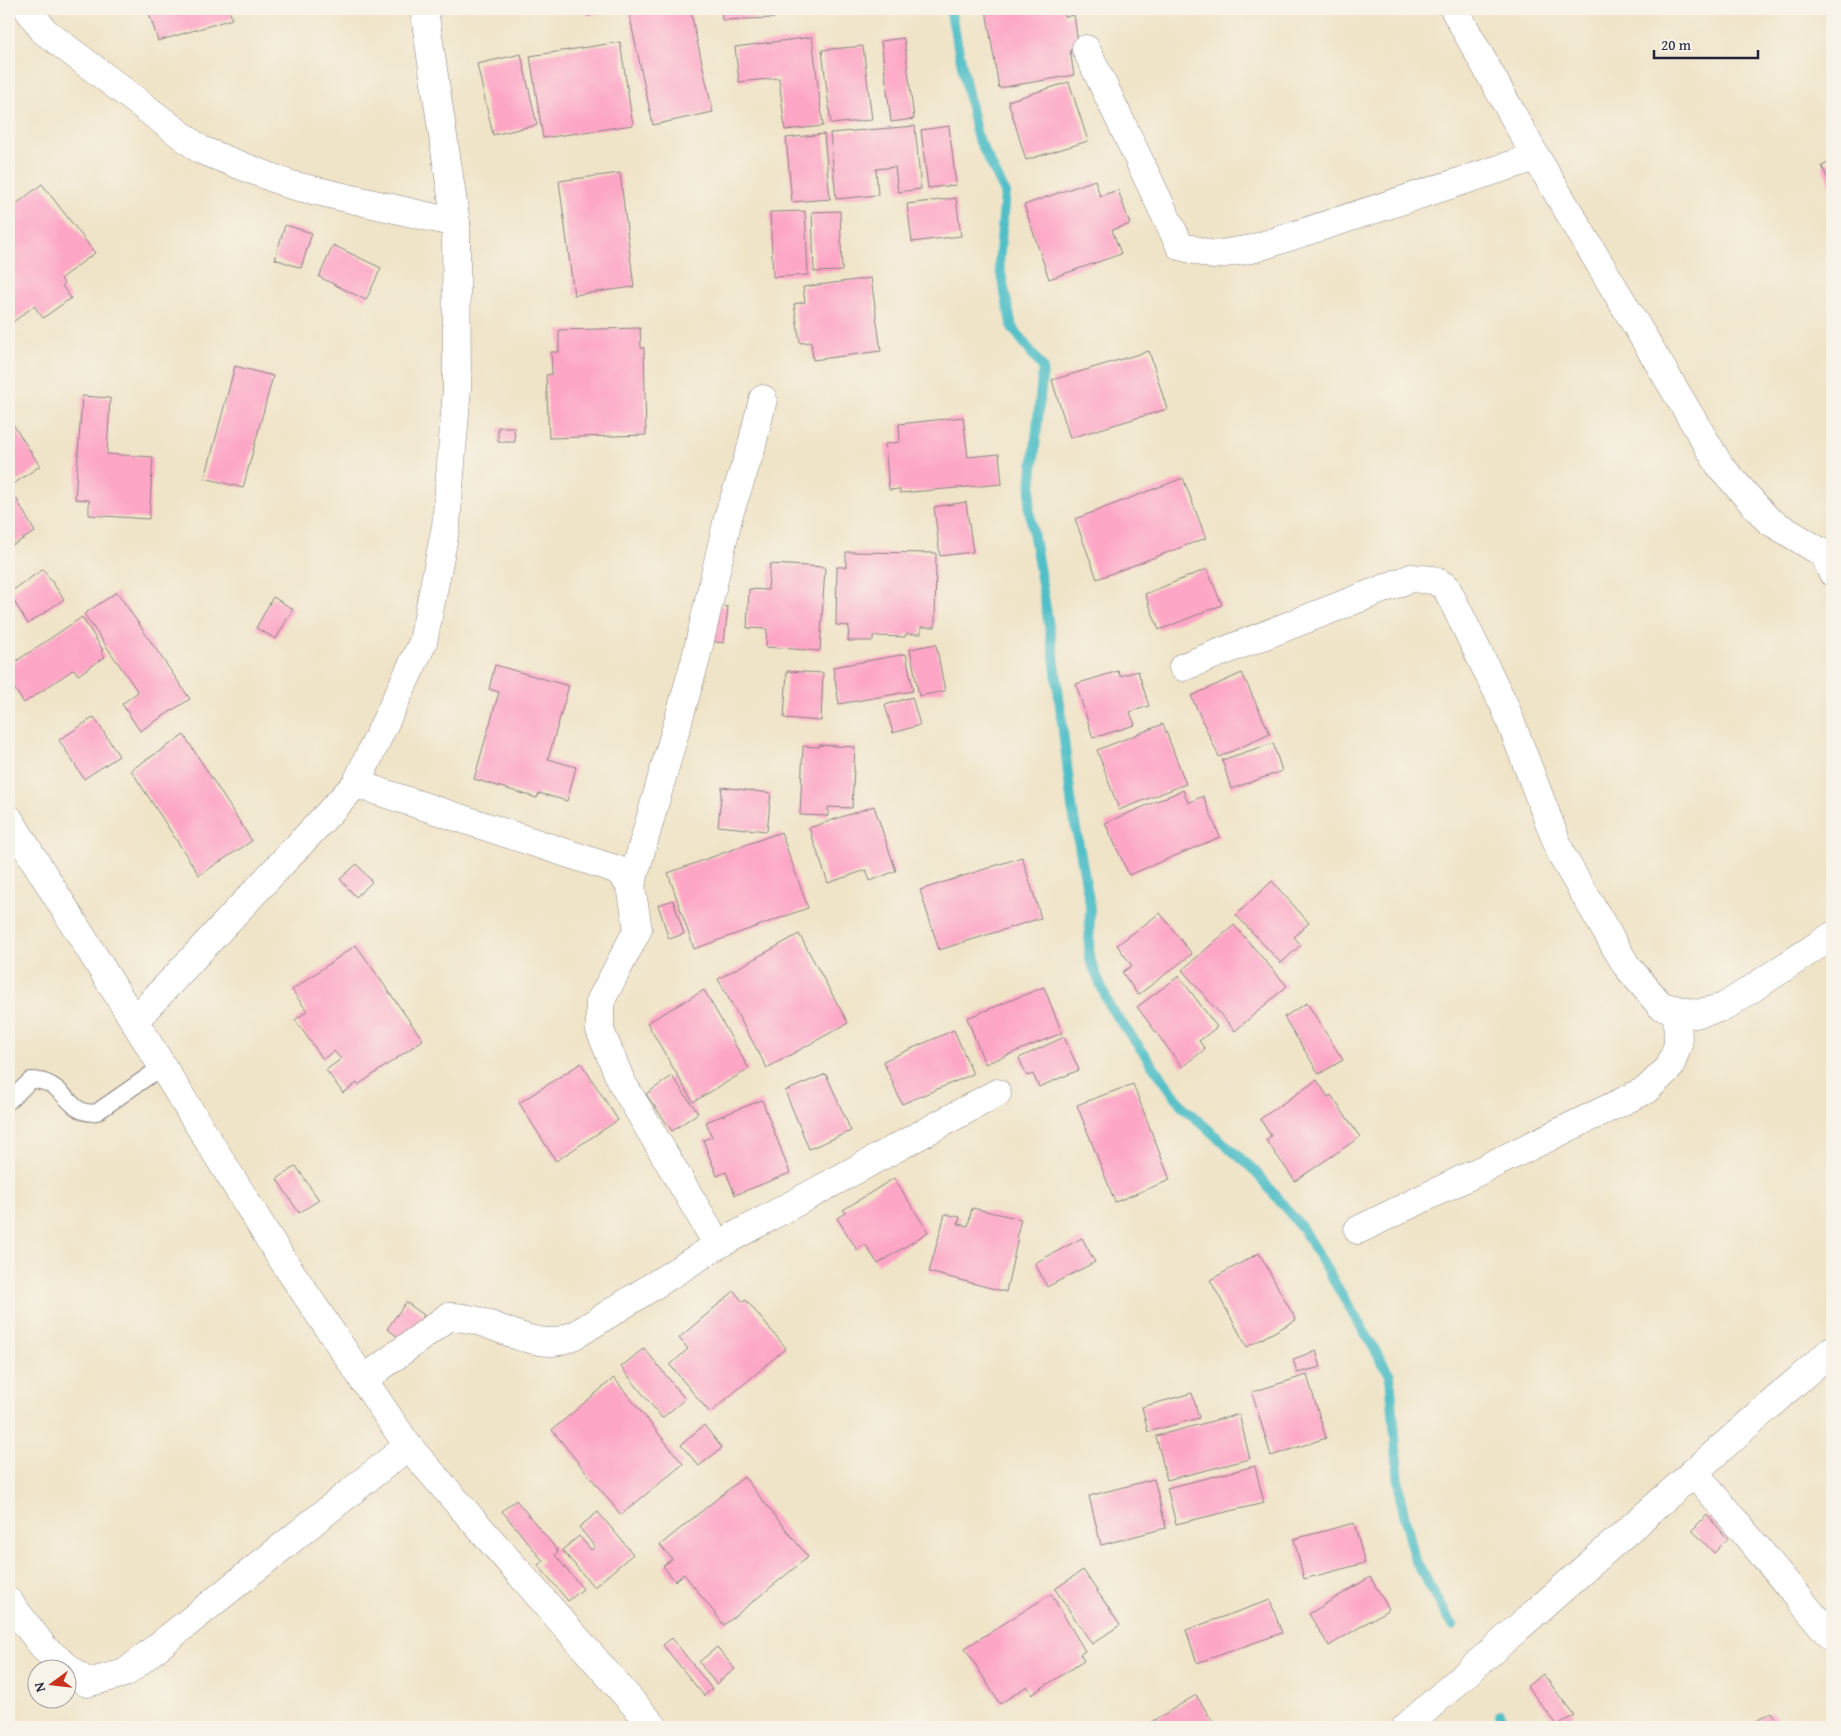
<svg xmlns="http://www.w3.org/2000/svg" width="1841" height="1736" font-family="'Gentium Book Plus',serif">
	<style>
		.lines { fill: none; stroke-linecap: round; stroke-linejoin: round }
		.stream { stroke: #51bfc7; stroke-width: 10 }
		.building { fill: #fda6c6 }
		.service-casing { stroke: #898382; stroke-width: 18 }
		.minor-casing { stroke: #898382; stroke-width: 29 }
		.tertiary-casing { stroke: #898382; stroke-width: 29 }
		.service { stroke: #fff; stroke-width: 16 }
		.minor { stroke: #fff; stroke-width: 28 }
		.tertiary { stroke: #fff; stroke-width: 28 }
	</style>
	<rect width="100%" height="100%" fill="#f7f3e8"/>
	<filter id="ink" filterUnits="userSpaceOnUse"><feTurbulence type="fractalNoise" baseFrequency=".02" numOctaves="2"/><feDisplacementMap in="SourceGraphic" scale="10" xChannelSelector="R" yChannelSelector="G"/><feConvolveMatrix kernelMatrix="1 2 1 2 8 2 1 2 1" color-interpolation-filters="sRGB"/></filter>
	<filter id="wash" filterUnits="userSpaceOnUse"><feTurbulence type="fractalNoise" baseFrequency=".0096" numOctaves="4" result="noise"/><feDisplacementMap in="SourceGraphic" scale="20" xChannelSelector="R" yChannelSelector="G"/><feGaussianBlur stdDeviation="1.12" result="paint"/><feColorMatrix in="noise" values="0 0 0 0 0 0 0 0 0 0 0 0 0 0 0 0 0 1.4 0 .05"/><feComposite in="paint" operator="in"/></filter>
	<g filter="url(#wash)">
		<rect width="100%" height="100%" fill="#f0e4c8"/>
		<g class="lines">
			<g class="stream">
				<path d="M950,9l27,127 28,56 -6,72 13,63 31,41 -14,140 25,147 18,152 18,98 -1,52 21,50 73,100 71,63 48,58 88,147 10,122 15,63 38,66"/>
				<path d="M1500,1714l7,13"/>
			</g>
		</g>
		<g id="blocks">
			<g class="building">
				<path d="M138,9h91l3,10 -74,22 -10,-31 -9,3z"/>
				<path d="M586,9h27l-25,7z"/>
				<path d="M628,9h62l23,103 -60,13z"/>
				<path d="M721,9h52l1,9 -52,2z"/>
				<path d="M995,9h68l2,8 9,-2 5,34 -9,1 4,25 -75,13 -13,-78z"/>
				<path d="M812,37l11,89 -38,4 -6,-52 -40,4 -4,-35z"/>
				<path d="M904,38l10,81 -23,3 -10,-81z"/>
				<path d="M620,42l13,83 -90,13 -13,-82z"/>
				<path d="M863,46l9,74 -41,4 -9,-74z"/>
				<path d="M521,54l16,71 -44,10 -16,-71z"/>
				<path d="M1069,82l19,59 -62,19 -18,-59z"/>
				<path d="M915,126l6,63 -23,3 -3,-25 -19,2 2,26 -42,4 -6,-66z"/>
				<path d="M949,126l7,59 -28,3 -7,-58z"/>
				<path d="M824,134l6,65 -38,3 -6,-64z"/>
				<path d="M1832,161v27l-10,-22z"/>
				<path d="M620,173l14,114 -60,8 -15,-114z"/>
				<path d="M1095,180l5,16 18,-6 12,34 -18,6 9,24 -72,25 -25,-74z"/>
				<path d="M42,184l53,69 -34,25 3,6 -2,2 9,12 -28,20 -9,-12 -25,19v-120l2,3z"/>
				<path d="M956,198l5,38 -49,6 -5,-38z"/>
				<path d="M805,211l3,64 -35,2 -3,-65z"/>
				<path d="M840,211l2,60 -28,1 -2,-60z"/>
				<path d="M285,225l27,8 -11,35 -26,-9z"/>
				<path d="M333,245l48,23 -15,32 -47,-23z"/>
				<path d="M871,278l10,73 -68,9 -2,-18 -11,1 -6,-39 11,-2 -2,-15z"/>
				<path d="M640,328l1,20h3l2,87 -97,3 -3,-63 6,-1 -1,-22h8v-22z"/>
				<path d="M1149,351l18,58 -97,29 -18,-58z"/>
				<path d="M235,366l38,10 -30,112 -38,-10z"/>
				<path d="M82,396l28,2 -3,56 46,3 -4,62 -60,-4v-15l-14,-1z"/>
				<path d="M963,417l5,40 31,-3 3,30 -102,9 -1,-4 -10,1 -4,-46 15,-2 -1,-18z"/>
				<path d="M9,418l31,48 -31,21z"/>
				<path d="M498,427h16l1,15h-17z"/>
				<path d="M1183,478l23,60 -109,41 -22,-60z"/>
				<path d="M16,498l19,34 -26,15v-45z"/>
				<path d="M966,502l7,50 -33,4 -6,-49z"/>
				<path d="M846,552l90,1 -1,74h-14v7h-15l-1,3 -32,-1v5h-25l1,-15 -13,-1 1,-58h9z"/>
				<path d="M770,564l55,3 -5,84 -54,-4 1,-18 -20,-1 2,-39 19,1z"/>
				<path d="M43,569l21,30 -36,25 -19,-31z"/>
				<path d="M1207,569l15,36 -63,25 -14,-36z"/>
				<path d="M117,592l73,107 -50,32 -18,-27 16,-12 -54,-78z"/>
				<path d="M273,597l20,12 -17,30 -20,-11z"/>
				<path d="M713,605l15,2 -4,36 -15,-2z"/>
				<path d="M82,617l21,33 -2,1 4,6 -27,18 -4,-6 -50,34 -15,-22v-15z"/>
				<path d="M936,644l9,47 -26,5 -9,-47z"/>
				<path d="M906,654l7,37 -74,13 -6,-37z"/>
				<path d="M495,665l74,21 -21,73 28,8 -9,34 -28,-8 -2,5 -63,-19 25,-87 -10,-3z"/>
				<path d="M787,671l36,2 -2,48 -37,-3z"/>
				<path d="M1118,671l2,5 18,-5 11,35 -19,6 5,13 -42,13 -17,-54z"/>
				<path d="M1242,673l28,61 -51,23 -28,-61z"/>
				<path d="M912,697l8,28 -27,8 -8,-28z"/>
				<path d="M94,717l25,39 -35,23 -25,-39z"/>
				<path d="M1163,724l23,60 -67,26 -22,-60z"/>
				<path d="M184,735l68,106 -53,34 -68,-105z"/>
				<path d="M1273,743l9,28 -51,18 -9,-29z"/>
				<path d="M819,745l36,2 -3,61 -24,-1v9l-28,-1 3,-69 16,1z"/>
				<path d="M722,787l49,6 -4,38 -49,-5z"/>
				<path d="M1183,790l5,13 15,-7 17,41 -91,38 -24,-52z"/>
				<path d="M874,806l22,65 -26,10 -4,-11 -38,13 -19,-55z"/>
				<path d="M781,832l27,76 -114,41 -26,-76z"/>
				<path d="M1022,857l19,61 -102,32 -19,-60z"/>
				<path d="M357,864l15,18 -16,15 -16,-18z"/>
				<path d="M1272,881l37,42 -15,14 7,8 -20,18 -45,-48z"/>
				<path d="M673,900l11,34 -15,5 -11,-34z"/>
				<path d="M1160,913l32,41 -54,41 -16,-23 10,-6 -15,-21z"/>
				<path d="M1234,925l53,61 -52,45 -53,-61z"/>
				<path d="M799,934l49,89 -81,45 -49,-89z"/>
				<path d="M356,945l67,95 -65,45 -1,-2 -14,10 -17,-23 15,-11 -7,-8 -11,8 -28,-39 12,-9 -15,-21z"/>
				<path d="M1179,976l38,51 -18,14 6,8 -23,18 -45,-60z"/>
				<path d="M1044,987l18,46 -77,31 -18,-46z"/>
				<path d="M704,990l45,79 -56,33 -46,-79z"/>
				<path d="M1307,1003l36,57 -24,14 -35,-57z"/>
				<path d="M954,1030l19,44 -71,30 -19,-43z"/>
				<path d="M1064,1037l15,33 -40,17 -6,-13 -6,2 -8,-18z"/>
				<path d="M581,1063l37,57 -62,41 -37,-58z"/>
				<path d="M826,1074l25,57 -42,18 -24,-58z"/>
				<path d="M672,1076l26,37 -26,18 -26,-37z"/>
				<path d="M1317,1080l11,17 3,-2 29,42 -65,44 -29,-41 5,-4 -11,-17z"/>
				<path d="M1133,1084l37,96 -55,22 -38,-97z"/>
				<path d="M762,1100l28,73 -55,22 -9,-23 -9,4 -14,-36 9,-3 -6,-15z"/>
				<path d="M296,1166l23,34 -20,13 -22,-34z"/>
				<path d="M894,1178l34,54 -50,32 -13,-20 -8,6 -20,-32 8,-5 -2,-3z"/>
				<path d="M972,1208l49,11 -5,19h2l-12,54 -77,-20 16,-58 15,3 -2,7 10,2z"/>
				<path d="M1082,1238l13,24 -48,25 -12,-24z"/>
				<path d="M1259,1253l37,67 -49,27 -37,-67z"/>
				<path d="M734,1291l9,11 3,-2 40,48 -76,65 -40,-48 18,-16 -9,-11z"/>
				<path d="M406,1302l18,13 -19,27 -18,-13z"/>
				<path d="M644,1348l41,51 -23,19 -41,-51z"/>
				<path d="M1316,1351l5,16 -24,6 -4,-14z"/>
				<path d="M1307,1375l19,63 -55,18 -19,-64z"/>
				<path d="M614,1378l69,86 -62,51 -69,-85z"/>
				<path d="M1192,1393l7,25 -51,14 -6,-25z"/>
				<path d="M1239,1414l11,45 -83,21 -11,-44z"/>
				<path d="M704,1425l18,23 -23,18 -18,-21z"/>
				<path d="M1255,1466l9,37 -88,21 -9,-36z"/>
				<path d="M744,1477l64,80 -84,68 -40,-51 -9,7 -12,-15 9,-7 -12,-14z"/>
				<path d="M1154,1479l12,49 -65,17 -12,-49z"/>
				<path d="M516,1500l42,51 -3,4 28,34 -15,12 -30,-36 5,-4 -41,-50z"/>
				<path d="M598,1512l35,42 -39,33 -32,-37 17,-14 12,14 4,-3 -16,-20z"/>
				<path d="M1707,1515l21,24 -14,14 -22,-23z"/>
				<path d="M1354,1523l11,40 -61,16 -10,-40z"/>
				<path d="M1083,1570l37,55 -28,19 -37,-55z"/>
				<path d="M1370,1577l19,32 -60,37 -20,-32z"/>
				<path d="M1051,1594l34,57 -5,3 4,7 -52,33 -5,-8 -27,18 -35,-56z"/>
				<path d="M1270,1600l12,33 -85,30 -11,-33z"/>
				<path d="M672,1638l40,51 -8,7 -41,-51z"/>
				<path d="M717,1647l18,22 -19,15 -17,-22z"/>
				<path d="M1543,1674l31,41 -16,11 -31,-40z"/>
				<path d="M1196,1695l20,32h-73z"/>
				<path d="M1771,1712l10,15h-34z"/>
				<path d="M9,1721l15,6h-15z"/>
			</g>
		</g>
	</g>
	<g filter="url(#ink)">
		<use href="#blocks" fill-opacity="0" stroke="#898382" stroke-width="1"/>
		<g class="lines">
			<g class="service-casing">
				<path id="service" d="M9,1101l22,-21c36,0 37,38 66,32l66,-46"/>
			</g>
			<g class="minor-casing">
				<g id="minor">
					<path d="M28,9l16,22 157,119 90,35 165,38"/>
					<path d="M1454,9l82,148 184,309 48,54 56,34 8,18"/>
					<path d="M1086,49l94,197 33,9 39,-6 284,-92"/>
					<path d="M1183,667l228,-89 22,2 13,7 59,120 57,149 64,109 35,41 35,8 28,-7 108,-71"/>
					<path d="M356,784l262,86 13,16 7,43 -38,73v28l21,51 97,164"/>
					<path d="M9,819l269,434 130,193 246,281"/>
					<path d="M631,886l64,-224 34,-148 22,-65 12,-50"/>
					<path d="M135,1020l221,-236 67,-142 23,-116 11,-138 -1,-165 -32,-214"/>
					<path d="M1358,1230l288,-140 24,-23 8,-23 -1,-34"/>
					<path d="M363,1380l85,-63c37,-2 68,26 106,25 7,-1 16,-5 23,-8l141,-89 279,-152"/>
					<path d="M1693,1471l139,167"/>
					<path d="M9,1602l36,47 42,34 38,-10 283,-227"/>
				</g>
			</g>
			<g class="tertiary-casing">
				<path id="tertiary" d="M1406,1727l426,-377"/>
			</g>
			<use href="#service" class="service"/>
			<use href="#minor" class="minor"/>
			<use href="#tertiary" class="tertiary"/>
		</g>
	</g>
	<rect width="1841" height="1736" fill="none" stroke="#f7f3e8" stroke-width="30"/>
	<g transform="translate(52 1684) rotate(255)"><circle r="24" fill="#f7f3e8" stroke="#a29fa3"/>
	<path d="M0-4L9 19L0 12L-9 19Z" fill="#c8321e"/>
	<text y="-8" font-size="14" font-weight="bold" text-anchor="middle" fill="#22223b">N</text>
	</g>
	<path d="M1654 50v8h104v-8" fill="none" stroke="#22223b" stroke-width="2.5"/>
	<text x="1661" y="50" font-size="15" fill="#22223b" stroke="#f7f3e8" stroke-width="4" paint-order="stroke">20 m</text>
</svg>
